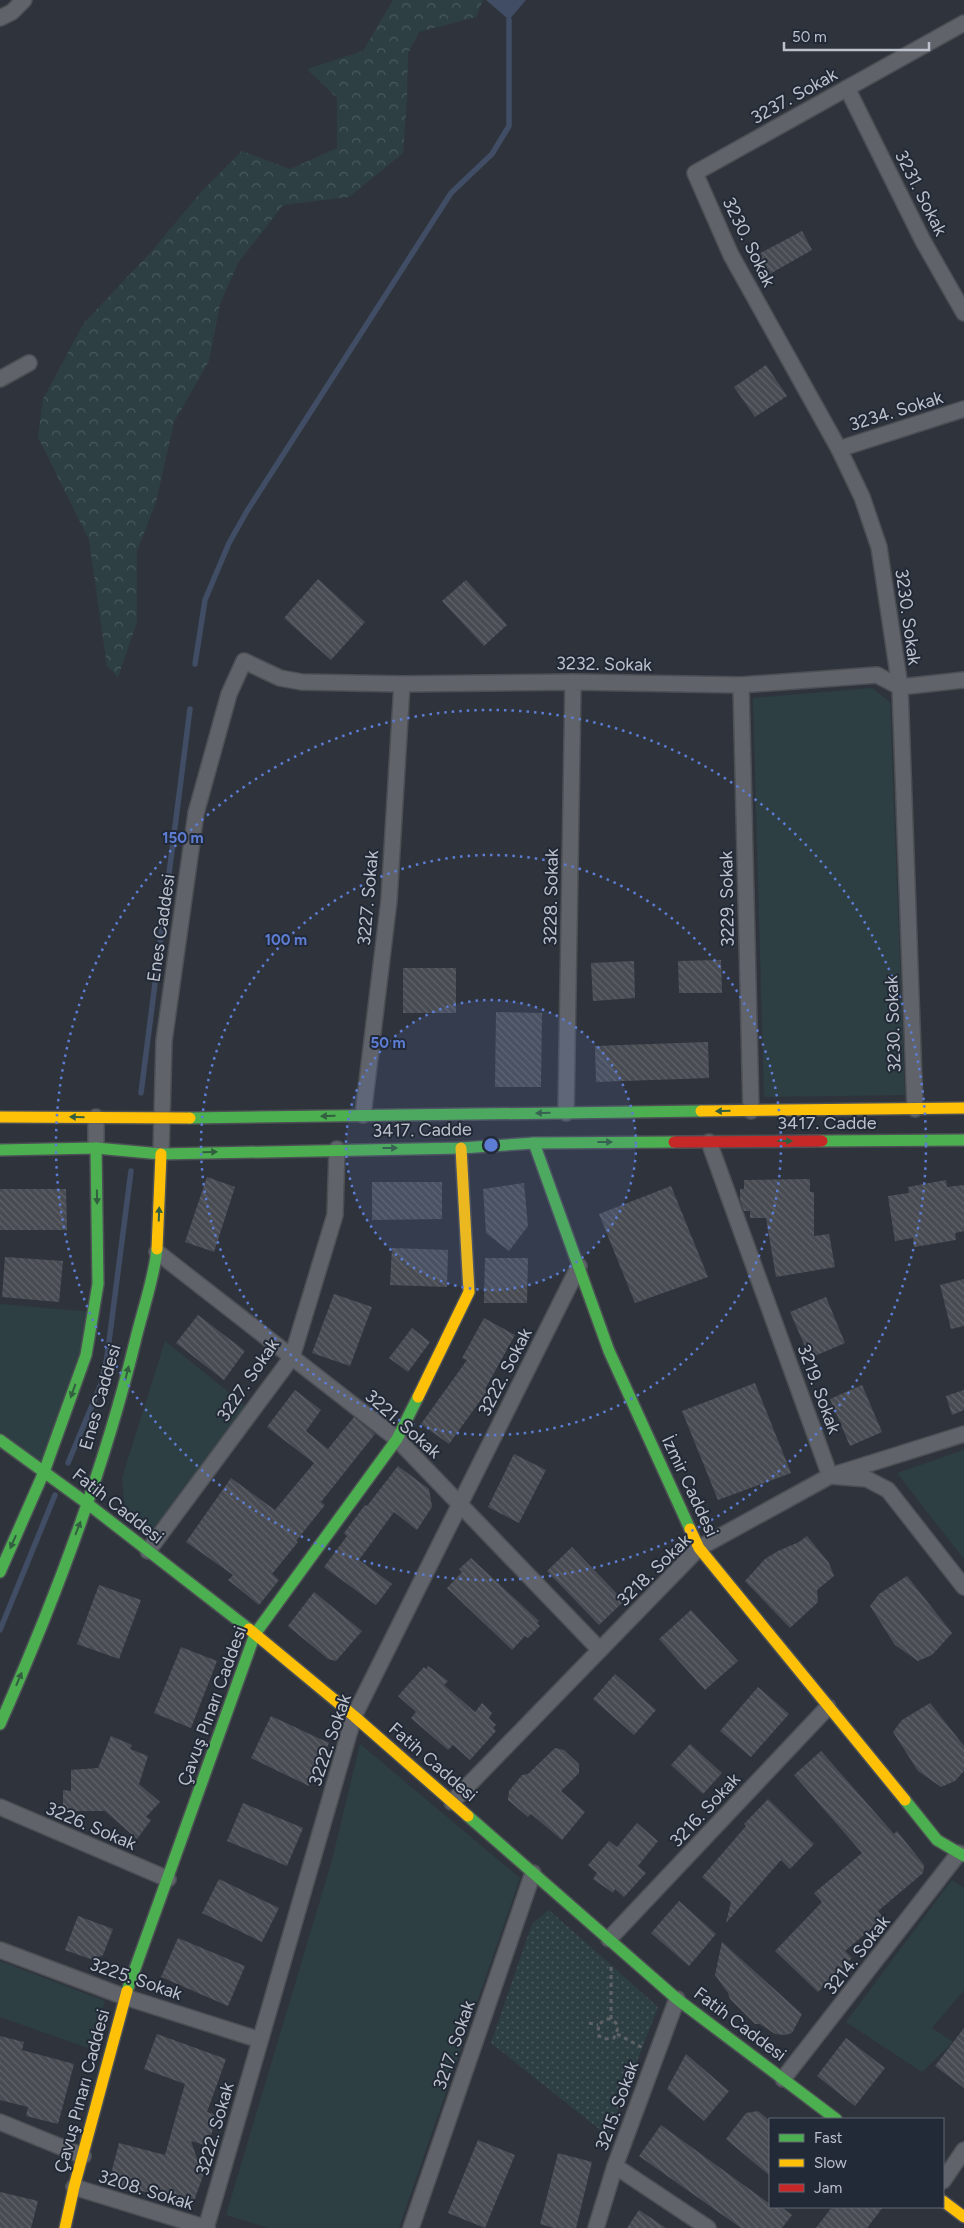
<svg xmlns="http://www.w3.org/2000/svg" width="964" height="2228" font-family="Figtree,sans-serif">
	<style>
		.green { fill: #2d3f42 }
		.forest { fill: url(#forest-crowns) }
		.park { fill: url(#park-dots) }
		.water { fill: #404d64 }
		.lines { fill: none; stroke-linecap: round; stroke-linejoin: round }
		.stream { stroke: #404d64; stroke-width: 5.5 }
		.building { fill: url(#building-back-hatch) }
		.street-casing { stroke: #4c4f54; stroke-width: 18 }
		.fast-casing { stroke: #4c4f54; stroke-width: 14 }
		.slow-casing { stroke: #4c4f54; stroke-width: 14 }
		.jam-casing { stroke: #4c4f54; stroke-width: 14 }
		.path { stroke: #5e6267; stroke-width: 3; stroke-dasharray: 4 4; stroke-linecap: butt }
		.street { stroke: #60636a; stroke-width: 15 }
		.fast { stroke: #4caf50; stroke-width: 11 }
		.slow { stroke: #ffc107; stroke-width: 11 }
		.jam { stroke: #c62828; stroke-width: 11 }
		.oneway { fill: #335f41 }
		.ring { fill: none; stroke: #5d7cd3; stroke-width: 2.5; stroke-dasharray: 2.5 5 }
		.labels { text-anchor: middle; stroke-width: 4; stroke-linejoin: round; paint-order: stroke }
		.street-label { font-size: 18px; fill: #bcc1cb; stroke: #232a37 }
		.centre { fill: #5d7cd3; stroke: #232a37; stroke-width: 2.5 }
		.ring-label { font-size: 15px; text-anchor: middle; font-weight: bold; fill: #5d7cd3; stroke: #232a37; stroke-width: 4; stroke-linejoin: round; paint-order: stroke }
	</style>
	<defs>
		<pattern id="forest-crowns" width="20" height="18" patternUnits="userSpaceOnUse" patternTransform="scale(1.25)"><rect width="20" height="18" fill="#2d3f42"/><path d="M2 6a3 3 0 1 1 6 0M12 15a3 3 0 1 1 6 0" fill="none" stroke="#4a595c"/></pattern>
		<pattern id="park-dots" width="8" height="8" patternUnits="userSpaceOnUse" patternTransform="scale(1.25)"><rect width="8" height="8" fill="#2d3f42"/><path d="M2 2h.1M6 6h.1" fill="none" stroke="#4a595c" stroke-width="1.8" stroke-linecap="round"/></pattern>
		<pattern id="building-back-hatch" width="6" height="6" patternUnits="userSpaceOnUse" patternTransform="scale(1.25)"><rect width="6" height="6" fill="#484c52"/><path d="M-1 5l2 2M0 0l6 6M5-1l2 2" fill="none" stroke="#60646a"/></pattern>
	</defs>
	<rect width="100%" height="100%" fill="#2f343c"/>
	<g class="green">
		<path d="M872,688l18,14 15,393 -141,2 -11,-399z"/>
		<path d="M0,1304l94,8 -53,151 -41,-31z"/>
		<path d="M165,1341l87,70 -102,121 -25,-21 -3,-33z"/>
		<path d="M964,1450v109l-67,-86z"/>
		<path d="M360,1744l160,134 -121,350h-130l-43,-13 106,-355z"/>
		<path d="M952,1880l12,8v102l-32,38 21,14 -31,30 -76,-50z"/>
		<path d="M0,1961l105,40 -14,48 -91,-32z"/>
	</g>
	<path class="forest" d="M393,0h90l-7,17 -57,15 -11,21 -1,46 -4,54 -54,44 -66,8 -45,58 -18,41 -11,57 -35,61 -18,80 -19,49v71l-19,55 -11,-11 -18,-126 -51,-103 5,-38 41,-76 68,-72 49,-59 41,-41 48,18 47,-21v-50l-30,-29 56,-18z"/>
	<path class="park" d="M549,1910l109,97 -50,129 -117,-93 41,-119z"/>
	<path class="water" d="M486,0h40l-17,20z"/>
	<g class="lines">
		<g class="stream">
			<path d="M195,664l10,-64 24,-57 18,-32 204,-318 41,-39 17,-28v-106"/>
			<path d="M141,1093l49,-384"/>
			<path d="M68,1463l33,-79 6,-27 24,-186"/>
			<path d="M0,1630l55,-135"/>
		</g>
	</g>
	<g class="building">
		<path d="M802,231l10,19 -44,25 -11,-20z"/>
		<path d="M766,365l21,31 -32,21 -21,-30z"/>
		<path d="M318,579l47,43 -34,38 -47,-42z"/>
		<path d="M466,580l41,45 -23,21 -42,-45z"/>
		<path d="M721,960l1,33h-43l-1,-32z"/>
		<path d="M634,961l1,37 -42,3 -2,-38z"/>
		<rect x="403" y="968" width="53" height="45"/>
		<path d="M496,1012l46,1 -1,74h-46z"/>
		<path d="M708,1042l1,36 -113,4 -1,-36z"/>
		<path d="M207,1177l28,10 -21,65 -29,-10z"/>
		<path d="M810,1179v13h4v44l15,-2 6,33 -59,10 -10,-59h-16v-7h-6l-4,-11v-11h4v-9z"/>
		<path d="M946,1180l1,7 17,-2v46l-9,2 1,7 -42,7 -1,-9 -18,3 -7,-45 21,-3 -1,-6z"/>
		<path d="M372,1182h70v37l-70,1z"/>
		<path d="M524,1183l4,43 -19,25 -23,-18 -3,-44z"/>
		<path d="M671,1186l37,91 -73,26 -36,-89z"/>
		<path d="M0,1189h66l1,41h-67z"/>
		<path d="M392,1248l56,2 -1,37 -57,-2z"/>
		<path d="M5,1257l58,4 -4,41 -57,-5z"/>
		<path d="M485,1258h43l-1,45h-43z"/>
		<path d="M964,1279v47l-13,3 -11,-44z"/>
		<path d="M334,1294l38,13 -22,59 -38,-13z"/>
		<path d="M826,1297l19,46 -35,15 -20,-46z"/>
		<path d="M198,1315l47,36 -21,29 -48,-37z"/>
		<path d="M484,1318l31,17 -30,54 3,1 -39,54 -28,-20 46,-64 -5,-2z"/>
		<path d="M412,1328l18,14 -22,30 -19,-14z"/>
		<path d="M755,1383l36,90 -73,27 -36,-89z"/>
		<path d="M862,1385l20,47 -32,14 -20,-47z"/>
		<path d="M295,1390l26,20 -15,21 22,18 26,-32 21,17 -54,68 4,3 -29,36 2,1 -26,32 7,6 -20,25 -31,-25 5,-5 -47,-33 45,-64 44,32 39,-47 -47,-36z"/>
		<path d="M964,1390v20l-12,5 -6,-19z"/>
		<path d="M514,1454l32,16 -27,53 -31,-16z"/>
		<path d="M398,1466l31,23 3,18 -15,23 -23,-18 -35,48 33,24 -16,21 -52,-38 23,-31 -3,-3 21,-28 2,1z"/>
		<path d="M807,1536l22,27 5,13 -17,14 1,12 -28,26 -45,-47 20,-22 13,-8 21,-9z"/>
		<path d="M572,1547l52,54 -25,24 -52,-54z"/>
		<path d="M471,1558l68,63 -2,2 3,3 -12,12 -3,-2 -13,14 -65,-62 15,-16 -3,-3z"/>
		<path d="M907,1576l45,57 -20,22 -14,6 -23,-16 -25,-39 9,-12z"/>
		<path d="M99,1585l42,15 -22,59 -42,-15z"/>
		<path d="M314,1592l48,39 -26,30 -8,-2 -40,-33z"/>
		<path d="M691,1610l47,51 -33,29 -46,-51z"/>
		<path d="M181,1647l36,14 -26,67 -37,-15z"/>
		<path d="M428,1666l20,15 -4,4 31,27 7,-9 10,10 -3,5 7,7 -3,3 3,3 -26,29 -17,-15 -5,5 -37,-32 5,-6 -18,-16 26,-29 2,2z"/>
		<path d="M615,1674l41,36 -22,25 -41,-36z"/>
		<path d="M758,1687l31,27 -38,43 -31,-26z"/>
		<path d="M930,1703l34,43v25l-9,10 -14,6 -23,-16 -25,-39 9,-12z"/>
		<path d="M271,1716l58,27 -20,43 -58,-28z"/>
		<path d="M111,1736l21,9 -2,4 18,7 -9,28 21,18 -14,15 5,3 -14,19 -32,-28h-42v-21l8,1v-21l27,-2z"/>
		<path d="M690,1744l32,29 -19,21 -32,-29z"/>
		<path d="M555,1748l9,2 15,14v9l-18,18 24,21 -23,28 -31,-26 -3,3 -20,-17 1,-9 13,-16 6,-1z"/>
		<path d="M821,1751l73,83 3,-3 27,34 -1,8 -45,38 6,7 -39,33 7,7 -34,34 -43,-41 47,-49 -8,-9 48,-40 -68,-78z"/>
		<path d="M768,1799l46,45 -24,25 -9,-9 -55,63 5,-21 -29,-25 44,-51 -2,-2z"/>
		<path d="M243,1803l60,25 -16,38 -60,-25z"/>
		<path d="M637,1823l21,18 -20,25 8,7 -22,24 -9,-8 -2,4 -20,-14 4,-6 -9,-8 21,-24 8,6z"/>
		<path d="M219,1879l60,29 -17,34 -60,-29z"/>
		<path d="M679,1901l37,33 -27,32 -38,-33z"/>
		<path d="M78,1916l35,13 -10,26 -10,5 -28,-10z"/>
		<path d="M178,1938l67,28 -17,40 -67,-29z"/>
		<path d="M722,1942l80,72 -10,19 -7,2 -10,-1 -15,-10h-5l-25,-25 -2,-6 -13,-18z"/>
		<path d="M964,2028v60l-29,-22z"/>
		<path d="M157,2034l69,25 -19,53 10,3 -9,31 -17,-5 12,35 -9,25 -16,2 -16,-7 -41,-10 -10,-12 8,-31 46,12 20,-71 -41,-15z"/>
		<path d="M0,2036l24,6 -2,8 52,14 -16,60 -32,-8 2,-9 -28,-7z"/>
		<path d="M846,2038l39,30 -30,38 -38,-30z"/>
		<path d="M686,2054l43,37 -25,30 -37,-32z"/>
		<path d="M758,2111l12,10v55l-44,-37 20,-26z"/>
		<path d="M661,2125l109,79v3h11l11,8 -10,13h-41l-102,-72z"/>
		<path d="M478,2140l37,15 -30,73 -37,-15z"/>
		<path d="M558,2153l34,9 -16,66h-22l-14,-4z"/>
		<path d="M0,2192l38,9 -7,27h-31z"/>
		<path d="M832,2207h51l-16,21h-51z"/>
		<path d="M639,2210l27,18h-39z"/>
	</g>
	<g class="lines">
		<g class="street-casing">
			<g id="street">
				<path d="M0,18l12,-6 12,-12"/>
				<path d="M847,88l76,153 41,72"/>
				<path d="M0,379l29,-16"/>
				<path d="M839,449l125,-40"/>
				<path d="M741,685l10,426"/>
				<path d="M915,1109l-15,-422 -21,-140 -17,-50 -23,-48 -108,-194 -36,-82 269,-150"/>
				<path d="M566,1113l7,-431"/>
				<path d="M363,1115l26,-215 13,-216"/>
				<path d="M96,1117v31"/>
				<path d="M709,1142l121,334 37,3 21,11 76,97"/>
				<path d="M161,1154l3,-113 32,-228 33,-119 15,-33 36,17 22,4 100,2 171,-2 168,3 136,-10 23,12 64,-7"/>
				<path d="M157,1252l240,187 203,211"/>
				<path d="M148,1551l144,-194 43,-142 2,-66"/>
				<path d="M452,1802l247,-254 131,-72 134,-42"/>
				<path d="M0,1807l168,72"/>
				<path d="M609,1939l219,-232"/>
				<path d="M0,1950l125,47 135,43"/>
				<path d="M783,2079l176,-226"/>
				<path d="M0,2122l83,34"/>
				<path d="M615,2166l93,62"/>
				<path d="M943,2181l21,-31"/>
				<path d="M74,2187l133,41"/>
				<path d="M206,2228l148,-512 225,-450"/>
				<path d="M411,2228l122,-355"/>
				<path d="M596,2228l19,-62 62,-167"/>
			</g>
		</g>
		<g class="fast-casing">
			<g id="fast">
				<path d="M190,1118l511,-7"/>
				<path d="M822,1141l142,-1"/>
				<path d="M534,1143l75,208 81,178"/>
				<path d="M0,1150l96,-2 65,6 300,-6 73,-5 140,-1"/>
				<path d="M0,1440l88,64 161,125"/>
				<path d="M0,1572l44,-100 42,-117 12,-71 -2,-136"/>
				<path d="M0,1724c55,-124 103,-251 135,-382 7,-30 19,-63 22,-93"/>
				<path d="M905,1800l32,40 27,16"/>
				<path d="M468,1816l209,183 159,120"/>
				<path d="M127,1991l128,-357 142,-195 21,-42"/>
			</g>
		</g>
		<g class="slow-casing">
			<g id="slow">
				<path d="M701,1111l263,-3"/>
				<path d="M0,1117l190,1"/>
				<path d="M157,1249l4,-95"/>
				<path d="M418,1397l51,-105 -8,-144"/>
				<path d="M690,1529l9,19 206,252"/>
				<path d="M249,1629l105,87 114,100"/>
				<path d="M943,2201l21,16"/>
				<path d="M65,2228l9,-41 53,-196"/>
			</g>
		</g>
		<g class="jam-casing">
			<path id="jam" d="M674,1142l148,-1"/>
		</g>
		<g class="path">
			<path d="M611,1967v52l5,4 2,5 -4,10 -10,1 -5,-3 -1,-11 8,-6h5"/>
			<path d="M589,2023l9,2"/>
			<path d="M617,2034l26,14"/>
		</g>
		<use href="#street" class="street"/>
		<use href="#fast" class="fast"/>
		<use href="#slow" class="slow"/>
		<use href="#jam" class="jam"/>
	</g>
	<defs><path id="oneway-solid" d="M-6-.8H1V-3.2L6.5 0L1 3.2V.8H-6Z" transform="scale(1.25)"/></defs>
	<g class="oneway">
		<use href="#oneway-solid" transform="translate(723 1111) rotate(179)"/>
		<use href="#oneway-solid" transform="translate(543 1113) rotate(179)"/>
		<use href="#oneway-solid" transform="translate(328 1116) rotate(179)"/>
		<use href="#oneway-solid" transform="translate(77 1117) rotate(-179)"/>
		<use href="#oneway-solid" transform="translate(785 1141)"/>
		<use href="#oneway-solid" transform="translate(605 1142)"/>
		<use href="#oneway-solid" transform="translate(390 1148)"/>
		<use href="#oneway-solid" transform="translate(210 1152) rotate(-2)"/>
		<use href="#oneway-solid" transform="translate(97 1197) rotate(89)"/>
		<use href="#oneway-solid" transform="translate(159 1214) rotate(-88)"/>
		<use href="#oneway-solid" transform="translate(127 1373) rotate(-76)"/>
		<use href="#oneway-solid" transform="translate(73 1391) rotate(110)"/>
		<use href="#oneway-solid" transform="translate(78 1528) rotate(-69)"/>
		<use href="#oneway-solid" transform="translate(13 1542) rotate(114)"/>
		<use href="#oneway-solid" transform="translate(19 1679) rotate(-67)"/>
	</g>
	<circle cx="491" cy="1145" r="145" fill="#5d7cd3" fill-opacity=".12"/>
	<g class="ring">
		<circle cx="491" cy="1145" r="145"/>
		<circle cx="491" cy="1145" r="290"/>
		<circle cx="491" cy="1145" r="435"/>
	</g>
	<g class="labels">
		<g class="street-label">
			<text transform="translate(794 96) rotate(-29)" y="6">3237. Sokak</text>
			<text transform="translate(921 193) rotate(63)" y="6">3231. Sokak</text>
			<text transform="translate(749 242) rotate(64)" y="6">3230. Sokak</text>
			<text transform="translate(896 411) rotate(-17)" y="6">3234. Sokak</text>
			<text transform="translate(908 617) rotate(82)" y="6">3230. Sokak</text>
			<text transform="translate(604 664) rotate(1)" y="6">3232. Sokak</text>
			<text transform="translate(551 897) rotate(-89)" y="6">3228. Sokak</text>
			<text transform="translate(368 898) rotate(-85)" y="6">3227. Sokak</text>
			<text transform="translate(727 899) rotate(-91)" y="6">3229. Sokak</text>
			<text transform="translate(161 928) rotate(-82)" y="6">Enes Caddesi</text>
			<text transform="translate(893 1024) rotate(-92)" y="6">3230. Sokak</text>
			<text x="827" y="1129">3417. Cadde</text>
			<text transform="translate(422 1130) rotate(-1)" y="6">3417. Cadde</text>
			<text transform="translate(505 1372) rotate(-63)" y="6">3222. Sokak</text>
			<text transform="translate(248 1380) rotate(-56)" y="6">3227. Sokak</text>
			<text transform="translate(819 1389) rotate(70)" y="6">3219. Sokak</text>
			<text transform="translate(100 1397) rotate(-74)" y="6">Enes Caddesi</text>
			<text transform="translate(403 1424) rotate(41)" y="6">3221. Sokak</text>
			<text transform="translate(690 1486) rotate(65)" y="6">İzmir Caddesi</text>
			<text transform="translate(118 1506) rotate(38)" y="6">Fatih Caddesi</text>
			<text transform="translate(654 1570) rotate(-44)" y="6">3218. Sokak</text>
			<text transform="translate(212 1706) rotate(-70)" y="6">Çavuş Pınarı Caddesi</text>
			<text transform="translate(330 1740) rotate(-71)" y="6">3222. Sokak</text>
			<text transform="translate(433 1762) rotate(41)" y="6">Fatih Caddesi</text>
			<text transform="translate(705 1810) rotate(-47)" y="6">3216. Sokak</text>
			<text transform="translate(91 1826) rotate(23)" y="6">3226. Sokak</text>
			<text transform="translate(857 1955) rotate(-52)" y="6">3214. Sokak</text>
			<text transform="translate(136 1979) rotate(19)" y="6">3225. Sokak</text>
			<text transform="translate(740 2024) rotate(37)" y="6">Fatih Caddesi</text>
			<text transform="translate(454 2045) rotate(-71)" y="6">3217. Sokak</text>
			<text transform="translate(82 2091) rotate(-75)" y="6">Çavuş Pınarı Caddesi</text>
			<text transform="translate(617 2106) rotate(-70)" y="6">3215. Sokak</text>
			<text transform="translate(215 2129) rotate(-74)" y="6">3222. Sokak</text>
			<text transform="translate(146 2190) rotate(17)" y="6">3208. Sokak</text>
		</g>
	</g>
	<circle cx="491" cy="1145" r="8" class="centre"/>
	<g class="ring-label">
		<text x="183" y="843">150 m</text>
		<text x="286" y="945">100 m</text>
		<text x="388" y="1048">50 m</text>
	</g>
	<rect x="769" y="2118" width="175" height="90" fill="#232a37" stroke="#606672"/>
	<rect x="779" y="2134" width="25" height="8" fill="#4caf50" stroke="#606672"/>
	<text x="814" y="2143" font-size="15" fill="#bcc1cb">Fast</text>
	<rect x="779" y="2159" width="25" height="8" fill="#ffc107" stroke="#606672"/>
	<text x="814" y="2168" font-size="15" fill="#bcc1cb">Slow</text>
	<rect x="779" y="2184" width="25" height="8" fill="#c62828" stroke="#606672"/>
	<text x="814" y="2193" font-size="15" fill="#bcc1cb">Jam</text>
	<path d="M784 42v8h145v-8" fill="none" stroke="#bcc1cb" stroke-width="2.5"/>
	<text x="792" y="42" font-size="15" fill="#bcc1cb" stroke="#232a37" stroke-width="4" paint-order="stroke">50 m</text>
</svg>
